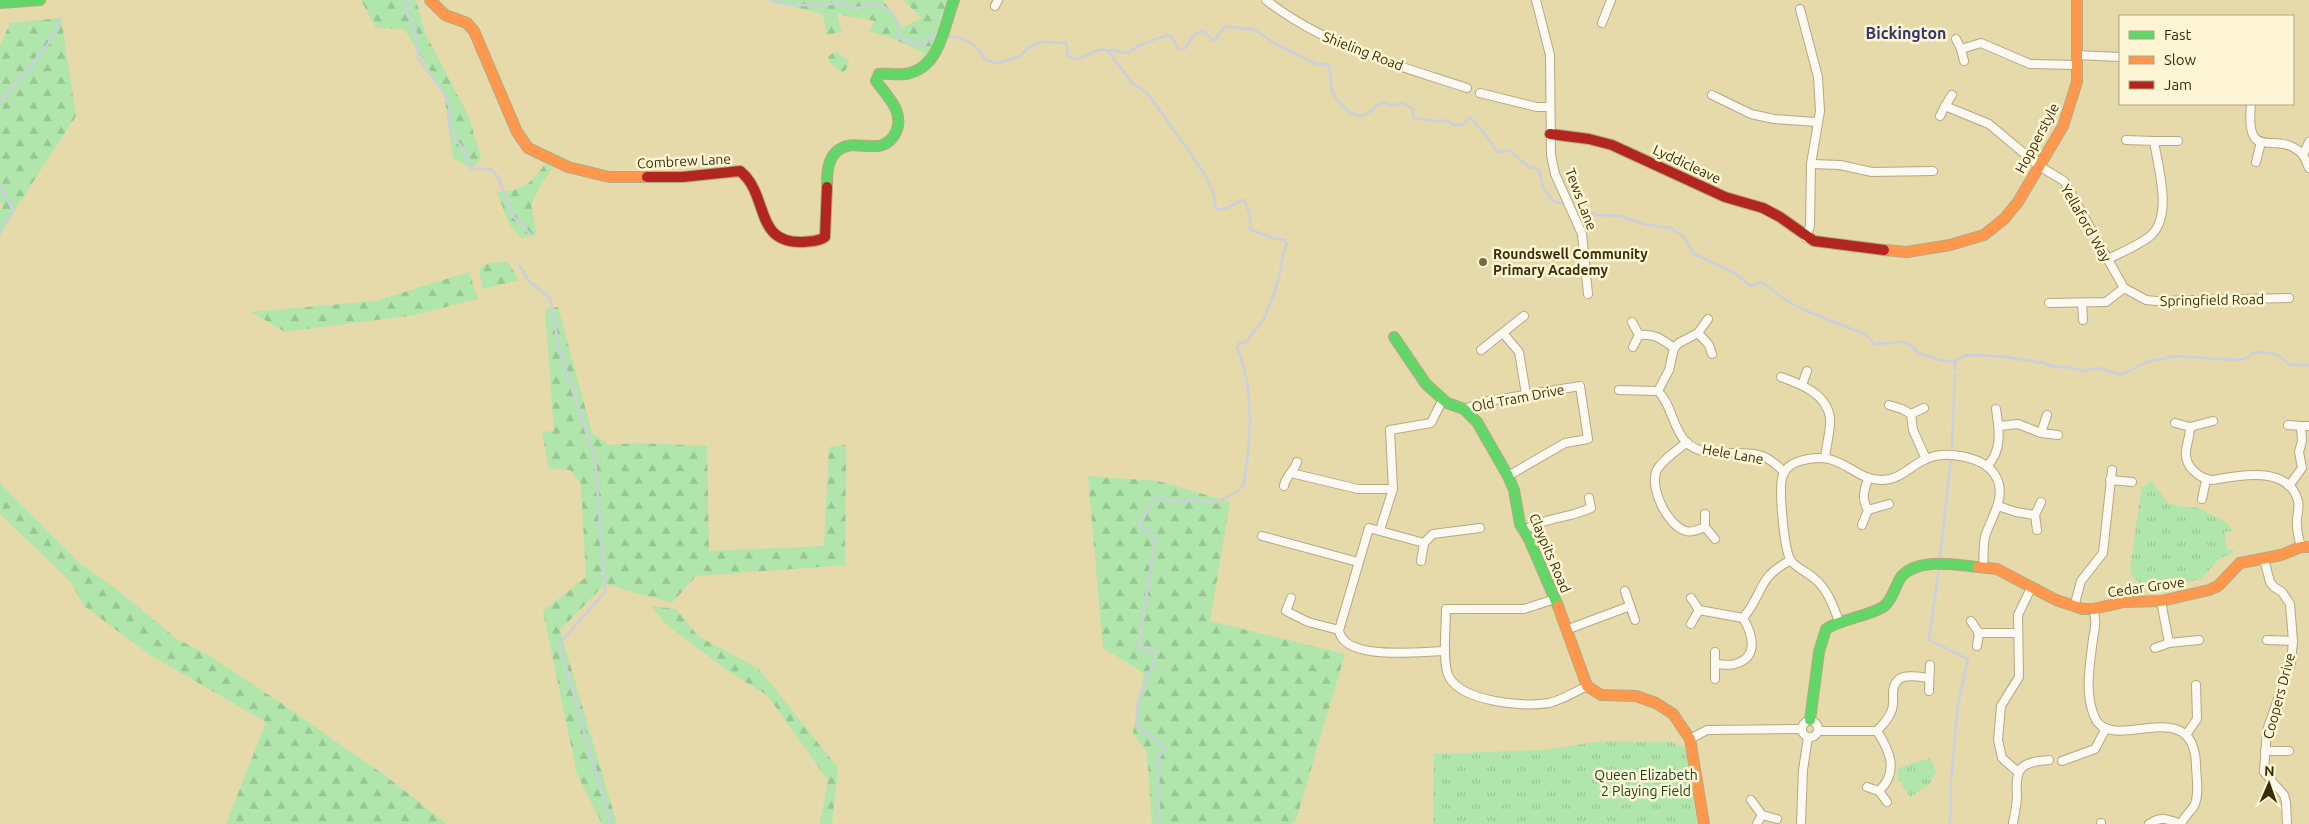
<svg xmlns="http://www.w3.org/2000/svg" width="2309" height="824" font-family="Ubuntu,sans-serif">
	<style>
		.forest { fill: url(#forest-firs) }
		.park { fill: url(#park-tufts) }
		.lines { fill: none; stroke-linecap: round; stroke-linejoin: round }
		.stream { stroke: #cccfde; stroke-width: 2.5 }
		.street-casing { stroke: #b3a983; stroke-width: 10 }
		.fast-casing { stroke: #b3a983; stroke-width: 12 }
		.slow-casing { stroke: #b3a983; stroke-width: 12 }
		.jam-casing { stroke: #b3a983; stroke-width: 12 }
		.street { stroke: #fbf9f2; stroke-width: 8 }
		.fast { stroke: #63d668; stroke-width: 10 }
		.slow { stroke: #ff974d; stroke-width: 10 }
		.jam { stroke: #b3261e; stroke-width: 10 }
		.poi-dot { fill: #746a41; stroke: #fef5d4; stroke-width: 2 }
		.labels { text-anchor: middle; stroke-width: 5; stroke-linejoin: round; paint-order: stroke }
		.street-label { font-size: 14px; fill: #372e09; stroke: #fef5d4 }
		.poi-label { font-size: 14px; font-weight: bold; fill: #372e09; stroke: #fef5d4; text-anchor: start }
		.park-label { font-size: 14px; fill: #17462b; stroke: #fef5d4 }
		.quarter-label { font-size: 16px; font-weight: bold; fill: #2e356f; stroke: #fef5d4 }
	</style>
	<defs>
		<pattern id="forest-firs" width="22" height="20" patternUnits="userSpaceOnUse" patternTransform="scale(1.25)"><rect width="22" height="20" fill="#b0e6ab"/><path d="M5 1l3.5 6h-7zM16 11l3.5 6h-7z" fill="#98c692"/></pattern>
		<pattern id="park-tufts" width="24" height="20" patternUnits="userSpaceOnUse" patternTransform="scale(1.25)"><rect width="24" height="20" fill="#b0e6ab"/><path d="M3 7l-1-3M5 7V3M7 7l1-3M15 17l-1-3M17 17v-4M19 17l1-3" fill="none" stroke="#98c692"/></pattern>
	</defs>
	<rect width="100%" height="100%" fill="#e6d9aa"/>
	<g class="forest">
		<path d="M361,0h55l9,33 44,84 12,42 -10,10 -18,-11 -9,-65 -40,-64 -28,-1z"/>
		<path d="M766,0h117l19,28 20,-10 -19,-18h45l-16,47 -12,16 4,-10 -32,-15 -23,-7 6,-10 -38,-7 5,18 -15,3 -4,-21z"/>
		<path d="M61,18l15,98 -62,95 -14,25v-26l3,-4 -3,-5v-155l10,-23z"/>
		<path d="M834,52l4,1 11,8v4l-6,8 -12,-9 -3,-7z"/>
		<path d="M546,163l7,5 -11,15 -11,21 6,31 -16,3 -12,-14 -12,-32c28,-2 32,-7 49,-29z"/>
		<path d="M508,262l11,18 -36,9 -4,-19 7,-7z"/>
		<path d="M469,272l9,27 -64,16 -129,17 -34,-20 124,-11z"/>
		<path d="M558,307l34,126 17,12 29,-2 69,3 2,105 115,-5 5,-99 17,-2 -1,120 -149,11 -24,27 -67,-19 -45,46 57,194h-15l-25,-50 -34,-163 43,-34 -5,-93 -11,-14 -21,-1 -7,-37 12,-1 -9,-122z"/>
		<path d="M1088,476l70,5 72,21 -20,119 135,33 -49,166 -5,4h-139l-5,-72 -14,-19 11,-60 -41,-25z"/>
		<path d="M0,483l78,79 42,30 57,47 31,16 67,44 112,78 60,47h-221l40,-102 -116,-67 -66,-49 -13,-24 -71,-68z"/>
		<path d="M651,606l25,3 22,27 61,33 79,99 -6,56h-12l8,-44 -61,-85 -36,-22 -63,-47z"/>
	</g>
	<g class="park">
		<path d="M2151,481l17,22 14,4h14l30,15 7,9 -8,1 2,18h7v2l-15,7 -18,20 -38,9 -15,1 -4,-2 -12,-11 -2,-8 11,-76 2,-5z"/>
		<path d="M1603,741l68,1 14,6 12,76h-264l1,-70 108,-4z"/>
		<path d="M1930,758l6,14 -7,12 -19,13 -13,-20 2,-4 -2,-2 2,-3z"/>
	</g>
	<g class="lines">
		<g class="stream">
			<path d="M407,0l-2,3 3,13 7,11 3,31 26,35 6,16 -1,16 6,14 8,9 8,21h20l7,8 16,40 16,17"/>
			<path d="M771,0c13,7 57,6 70,2l12,7 23,-5c16,5 23,14 22,30l4,5 23,6 5,-9h10"/>
			<path d="M946,36c19,0 30,8 39,24l12,3 22,-6 10,-10 13,-5 24,1 2,13c12,8 21,-4 31,-6 10,-1 20,2 29,3 7,-7 32,-16 42,-18l9,14h5c7,-6 7,-17 20,-18l8,9h3l10,-14 30,4 22,15 40,19h9l3,3c2,7 1,16 3,23 2,9 19,27 29,26 10,-1 13,-12 23,-14l7,4 12,-3 10,6v7l3,2 24,4 6,-2 8,5h8l8,-8 18,21 9,14 12,-2 20,17 10,2 4,19 10,13 13,3"/>
			<path d="M1108,51l24,32 16,11 33,46 23,33 10,21 1,12 3,4 9,-2 15,-8 3,1 5,15v13l22,9 13,2 2,5c-5,8 -5,14 -6,23 -3,15 -10,34 -16,49 -5,10 -14,15 -18,25l-8,1 -2,4c18,44 14,91 7,137l-7,8 -20,10 -7,1 -16,-4 -9,3 -31,-4 -14,26v3l14,8v10l-15,101 2,3 14,1c1,14 -7,25 -12,37 -5,12 -7,25 -6,38l28,22 -7,12 1,65"/>
			<path d="M0,103l48,-59 13,-26"/>
			<path d="M0,186l14,25 -14,20"/>
			<path d="M1572,205l8,1 3,4 14,5 23,1 27,9 24,3 13,9 10,17 39,18 18,14 10,-4 28,20 15,8 63,25 7,9 28,-2 8,3 10,9 28,8 7,-1 9,-5 14,-1 28,2 38,6 11,4h13l16,4 14,-3 23,7 26,-13 29,-6 59,4 10,-1 10,-7 15,1 11,4 8,8h20"/>
			<path d="M519,265l10,16 21,17 9,50 36,111 10,133 -46,52 52,180"/>
			<path d="M1955,368v-7"/>
			<path d="M1952,448l3,-74"/>
			<path d="M1940,559l11,-100"/>
			<path d="M1939,568l-10,72 39,19 -10,46 -7,76"/>
			<path d="M1950,824l1,-39"/>
		</g>
		<g class="street-casing">
			<g id="street">
				<path d="M1266,0c58,46 131,65 201,88"/>
				<path d="M1536,0l14,55 1,100 4,19 27,60 6,60"/>
				<path d="M995,6l3,-6"/>
				<path d="M1800,9l18,68 2,34 -9,53 -1,62 -4,12"/>
				<path d="M1602,23l9,-23"/>
				<path d="M1956,39l5,10 3,12"/>
				<path d="M1961,49l20,-6 49,21 46,1"/>
				<path d="M2076,55l44,2"/>
				<path d="M1480,93l57,14h13"/>
				<path d="M1712,95l39,19 23,5 42,3"/>
				<path d="M1952,95l-7,11 44,18 50,42 25,15 60,107"/>
				<path d="M2251,104c-6,63 25,23 51,50 3,3 5,10 7,14"/>
				<path d="M1940,116l5,-10"/>
				<path d="M2126,140l28,1"/>
				<path d="M2303,155l6,-13"/>
				<path d="M2256,162l5,-20"/>
				<path d="M1811,164l29,1 32,7 61,-1"/>
				<path d="M2108,259c14,-7 29,-13 41,-22 25,-19 9,-69 5,-96h24"/>
				<path d="M1584,271l20,-1"/>
				<path d="M2124,288l22,12 10,1 133,-3"/>
				<path d="M2049,303l57,-1 18,-14"/>
				<path d="M2082,303l1,17"/>
				<path d="M1632,322l7,13c15,-2 23,4 35,13"/>
				<path d="M1503,333l16,19 7,42"/>
				<path d="M1698,333l11,12 3,9"/>
				<path d="M1633,347l6,-12"/>
				<path d="M1481,350l43,-34"/>
				<path d="M1781,377c20,7 46,17 49,41 1,12 -4,28 -5,40"/>
				<path d="M1802,385l5,-14"/>
				<path d="M1619,390l39,1c14,14 14,36 28,51 20,19 52,6 76,14 9,3 16,10 22,16"/>
				<path d="M1658,391l11,-21 5,-22 5,-5 19,-10 10,-14"/>
				<path d="M1889,405l13,4 9,5 2,16 13,29"/>
				<path d="M1464,409l24,-8 92,-15 8,53 -23,4 -57,33"/>
				<path d="M1911,414l13,-6"/>
				<path d="M2175,423l15,4c0,9 -3,15 -4,24 -2,15 13,28 27,29 26,-5 76,-15 85,21 2,9 -2,15 -1,23 0,8 2,16 4,23"/>
				<path d="M2288,425l13,1"/>
				<path d="M1999,426l19,-2 23,9 17,2"/>
				<path d="M2190,427l23,-6"/>
				<path d="M2041,433l6,-18"/>
				<path d="M1687,442c-9,8 -27,19 -31,30 -6,18 12,54 30,59 6,2 13,-2 19,-4v-13"/>
				<path d="M1987,466c16,-15 12,-38 9,-57"/>
				<path d="M1291,473l67,16h35"/>
				<path d="M2110,480l22,2"/>
				<path d="M1284,486c2,-11 10,-14 13,-24"/>
				<path d="M2289,486l13,-18 -3,-16 3,-11 -1,-15h8"/>
				<path d="M2202,499l4,-19"/>
				<path d="M1998,506l18,6 19,3 2,15"/>
				<path d="M1868,510l21,-6"/>
				<path d="M2035,515l6,-13"/>
				<path d="M1862,525l6,-15c-7,-12 -4,-19 0,-31"/>
				<path d="M1705,527l10,12"/>
				<path d="M1380,530l13,-41 -3,-59 41,-7 12,-24"/>
				<path d="M1523,531c22,-14 44,-12 68,-23l-2,-10"/>
				<path d="M1262,536l96,26"/>
				<path d="M1424,543l-55,-15 -30,102c4,32 83,21 106,21"/>
				<path d="M2264,559l6,23 4,5 8,5 8,12 3,37 -2,22 -24,67 -3,42 20,23 2,7 1,22"/>
				<path d="M1421,561l3,-18 9,-9 47,-6"/>
				<path d="M1625,591l10,29"/>
				<path d="M1291,598l-5,13 22,11 31,8"/>
				<path d="M1691,598l8,12 44,8"/>
				<path d="M1555,599l-31,10h-78c0,18 -4,55 3,68 14,25 74,30 100,26 13,-3 26,-11 38,-17"/>
				<path d="M2161,601l8,42 30,-3"/>
				<path d="M2074,607l7,-26 22,-28 9,-83"/>
				<path d="M2093,609c4,10 2,19 0,30 -3,25 -9,55 2,79 17,37 98,-26 101,46 0,12 4,31 -2,42 -4,6 -10,11 -13,18"/>
				<path d="M1839,621c-6,-15 -11,-31 -24,-42 -7,-6 -18,-11 -24,-18 -7,-11 -13,-75 -8,-86 3,-8 10,-12 17,-14 42,-13 51,19 82,19 18,0 28,-14 44,-21 19,-9 57,-3 69,16 13,21 -4,42 -10,62 -2,9 -1,20 -2,30"/>
				<path d="M1971,621l8,12h39"/>
				<path d="M1691,624l8,-14"/>
				<path d="M1566,630l64,-24"/>
				<path d="M2267,640l26,1"/>
				<path d="M1977,646l2,-13"/>
				<path d="M2155,648l14,-5"/>
				<path d="M1715,652v27"/>
				<path d="M1715,664c6,0 14,2 20,0 25,-7 17,-31 8,-46 22,-26 13,-40 48,-58"/>
				<path d="M1929,691l1,-26"/>
				<circle cx="1810" cy="729" r="8"/>
				<path d="M1818,731h59"/>
				<path d="M2186,735l11,-16 -1,-34"/>
				<path d="M1690,739l17,-9 94,-1"/>
				<path d="M2265,751h24"/>
				<path d="M2062,761l33,-12 11,-21"/>
				<path d="M2018,772l-16,-14 -4,-18 3,-34 18,-29 -1,-62 13,-27"/>
				<path d="M1867,787l12,4"/>
				<path d="M1751,800l11,15"/>
				<path d="M1887,802l-8,-11c20,-19 11,-40 -2,-60 5,-6 11,-11 14,-19 3,-5 2,-13 2,-19 1,-22 21,-17 36,-15"/>
				<path d="M2101,823v1"/>
				<path d="M1757,824l5,-9 15,4"/>
				<path d="M1801,824l2,-54 5,-33"/>
				<path d="M2013,824c1,-9 4,-19 4,-28 -2,-28 3,-34 32,-36"/>
				<path d="M2149,824c12,-8 18,-5 32,0"/>
			</g>
		</g>
		<g class="fast-casing">
			<g id="fast">
				<path d="M0,3l40,-3"/>
				<path d="M827,187c0,-13 0,-27 10,-36 19,-16 45,9 59,-19 9,-20 -9,-36 -20,-51l3,-7c10,-1 21,2 31,-1 31,-8 34,-48 44,-73"/>
				<path d="M1394,337l32,47 21,19 17,6 13,13 31,54 6,14 6,34 8,13 30,69"/>
				<path d="M1810,720l9,-68 7,-23c18,-11 40,-12 57,-22 9,-6 12,-21 18,-30 17,-20 55,-12 77,-10"/>
			</g>
		</g>
		<g class="slow-casing">
			<g id="slow">
				<path d="M430,0l15,15 22,8 7,8 43,101 11,16 40,19 41,10h38"/>
				<path d="M1884,250l23,2 43,-7 34,-10 20,-16 14,-17 45,-76 14,-44v-82"/>
				<path d="M1978,567l19,2 59,31 27,9h10l31,-7 37,-1 48,-11 9,-4 22,-23 41,-8 20,-8h8"/>
				<path d="M1558,606l29,80 14,9 35,1 20,7 17,11 17,25 14,85"/>
			</g>
		</g>
		<g class="jam-casing">
			<g id="jam">
				<path d="M1550,134l39,5 23,6 113,52 38,11 17,9 34,24 70,9"/>
				<path d="M647,177h35l58,-6c30,24 13,73 63,71 8,-1 15,0 22,-5l2,-50"/>
			</g>
		</g>
		<use href="#street" class="street"/>
		<use href="#fast" class="fast"/>
		<use href="#slow" class="slow"/>
		<use href="#jam" class="jam"/>
	</g>
	<circle class="poi-dot" cx="1483" cy="262" r="5"/>
	<g class="labels">
		<g class="street-label">
			<text transform="translate(1363 51) rotate(21)" y="5">Shieling Road</text>
			<text transform="translate(2037 138) rotate(-62)" y="5">Hopperstyle</text>
			<text transform="translate(684 161) rotate(-3)" y="5">Combrew Lane</text>
			<text transform="translate(1687 164) rotate(25)" y="5">Lyddicleave</text>
			<text transform="translate(1581 199) rotate(69)" y="5">Tews Lane</text>
			<text transform="translate(2086 223) rotate(60)" y="5">Yellaford Way</text>
			<text transform="translate(2212 300) rotate(-1)" y="5">Springfield Road</text>
			<text transform="translate(1518 398) rotate(-11)" y="5">Old Tram Drive</text>
			<text transform="translate(1733 454) rotate(10)" y="5">Hele Lane</text>
			<text transform="translate(1550 553) rotate(67)" y="5">Claypits Road</text>
			<text transform="translate(2146 587) rotate(-8)" y="5">Cedar Grove</text>
			<text transform="translate(2279 696) rotate(-75)" y="5">Coopers Drive</text>
		</g>
		<g class="poi-label">
			<text x="1493" y="259">Roundswell Community<tspan x="1493" dy="16">Primary Academy</tspan></text>
		</g>
		<g class="park-label">
			<text x="1646" y="780">Queen Elizabeth<tspan x="1646" dy="16">2 Playing Field</tspan></text>
		</g>
		<g class="quarter-label">
			<text x="1906" y="39">Bickington</text>
		</g>
	</g>
	<rect x="2119" y="15" width="175" height="90" fill="#fef5d4" stroke="#aea583"/>
	<rect x="2129" y="31" width="25" height="8" fill="#63d668" stroke="#aea583"/>
	<text x="2164" y="40" font-size="15" fill="#372e09">Fast</text>
	<rect x="2129" y="56" width="25" height="8" fill="#ff974d" stroke="#aea583"/>
	<text x="2164" y="65" font-size="15" fill="#372e09">Slow</text>
	<rect x="2129" y="81" width="25" height="8" fill="#b3261e" stroke="#aea583"/>
	<text x="2164" y="90" font-size="15" fill="#372e09">Jam</text>
	<g transform="translate(2269 784) rotate(2)" stroke="#fef5d4" stroke-width="4" paint-order="stroke">
	<path d="M0-4L9 19L0 12L-9 19Z" fill="#372e09"/>
	<text y="-8" font-size="14" font-weight="bold" text-anchor="middle" fill="#372e09">N</text>
	</g>
</svg>
